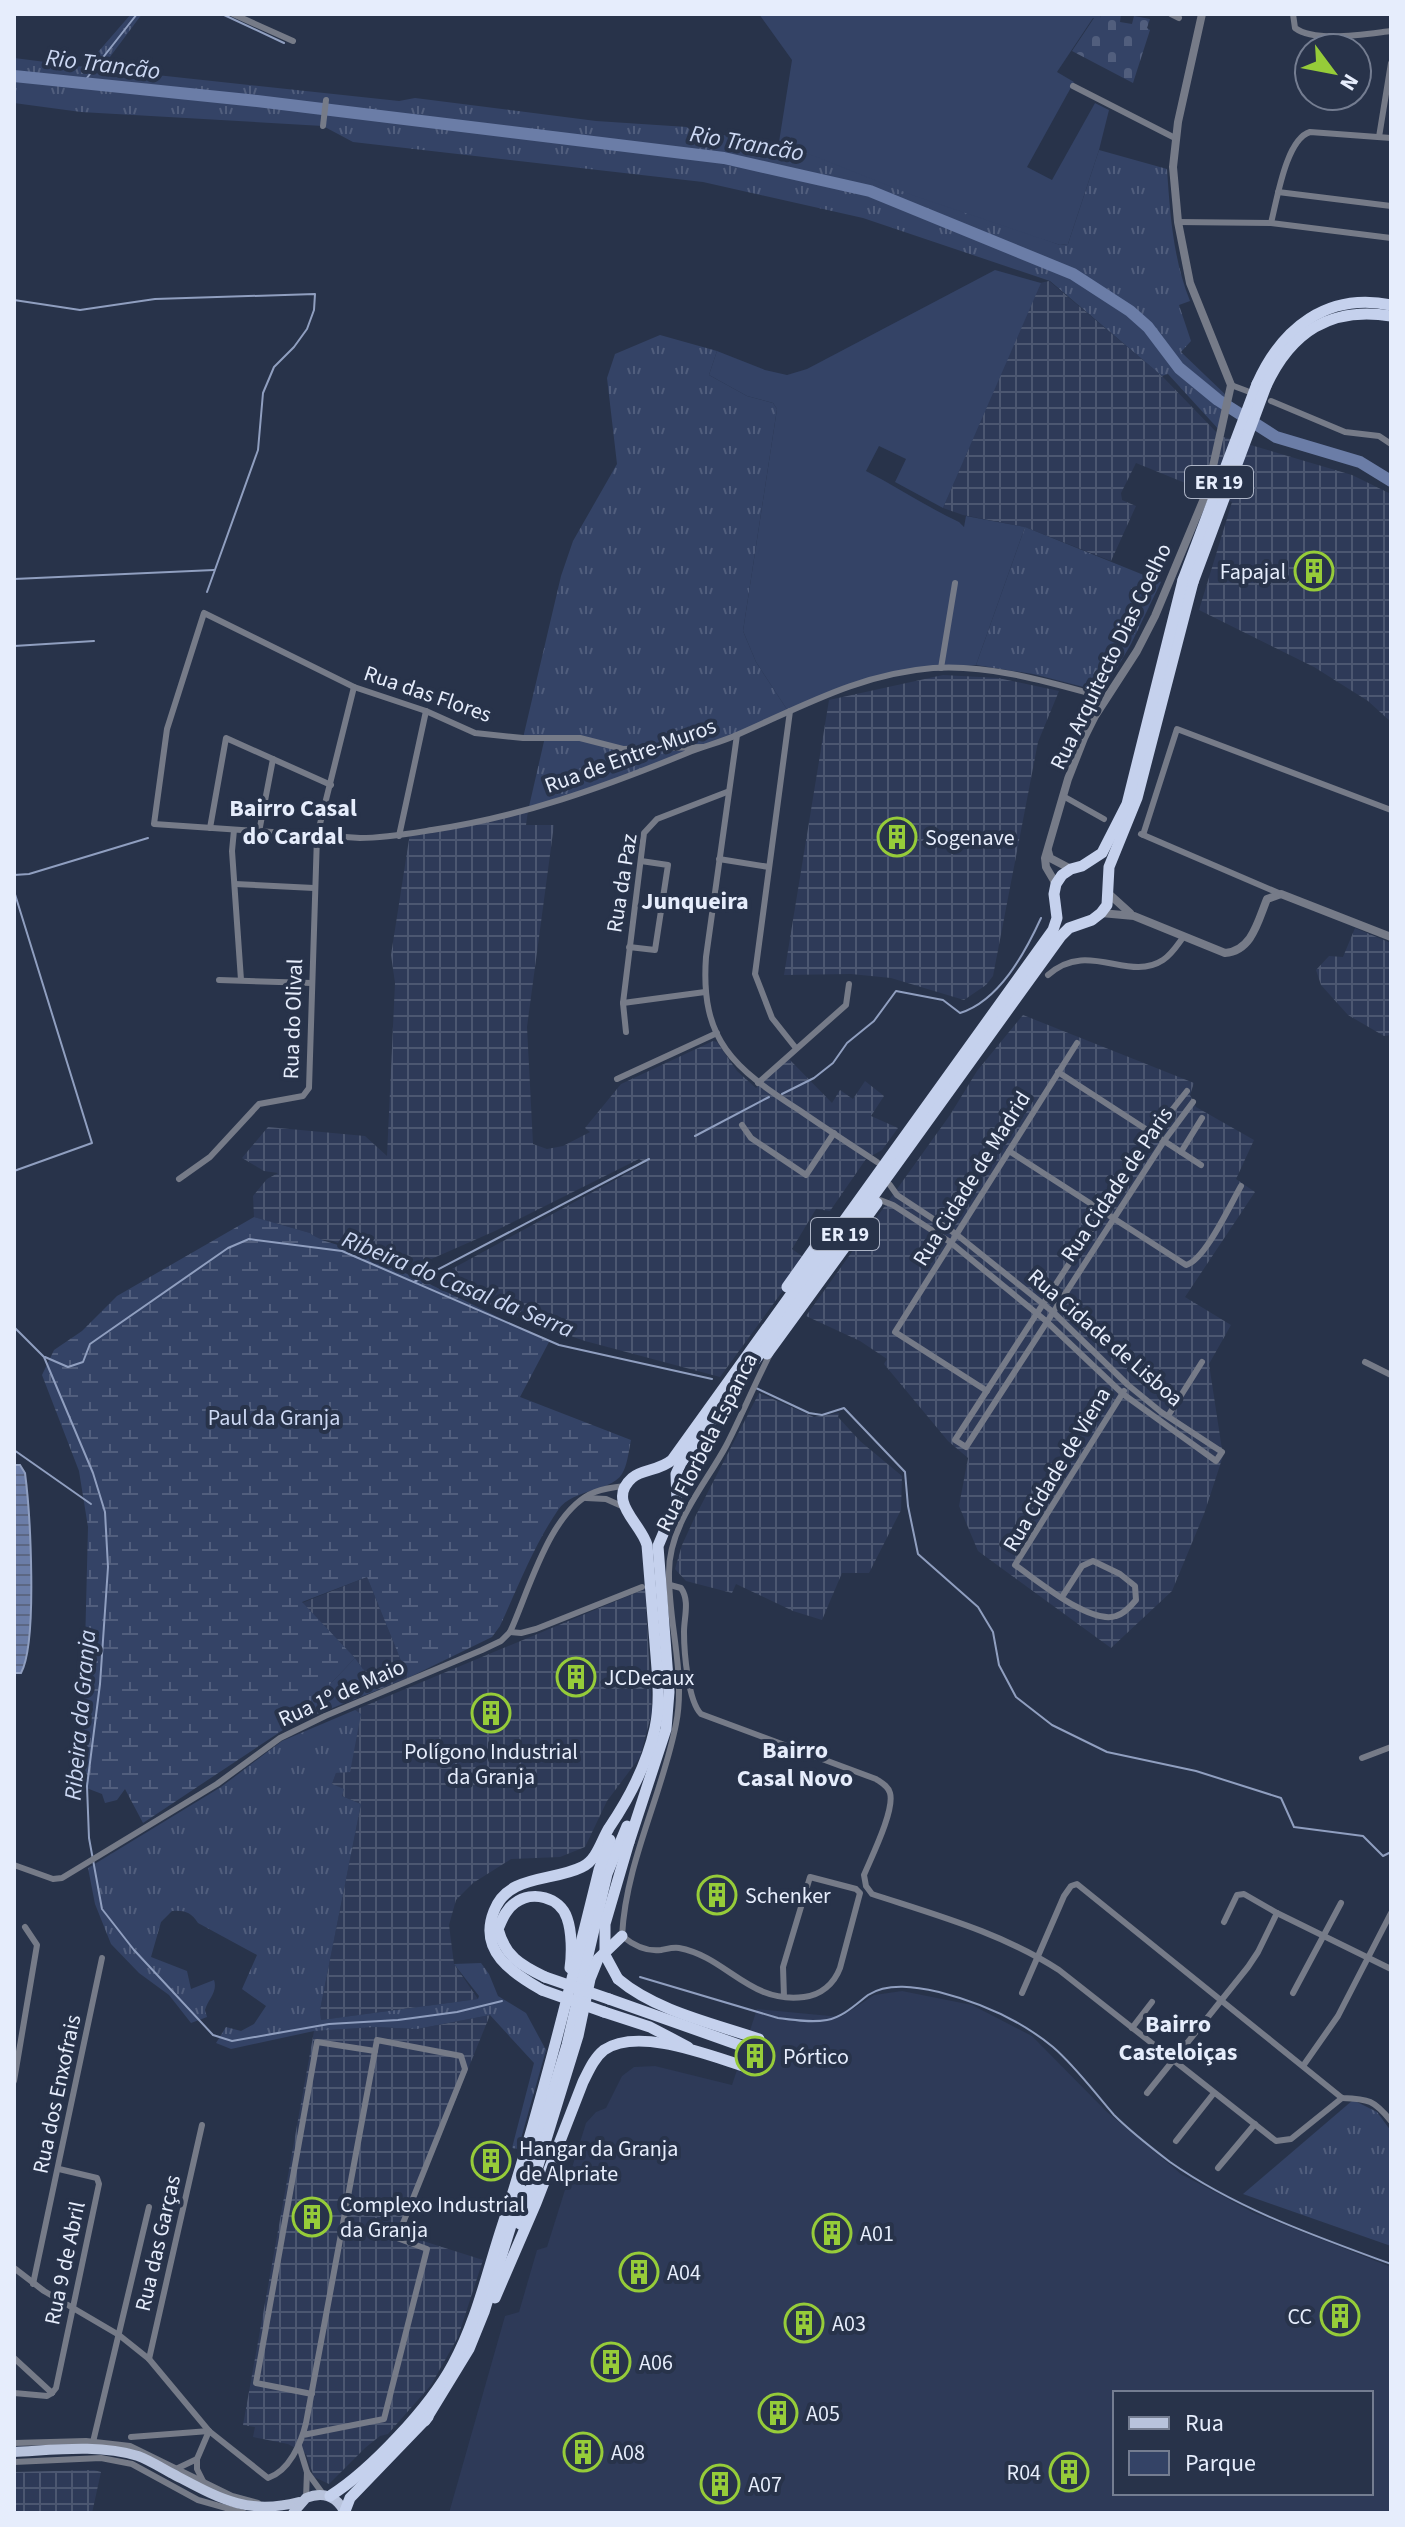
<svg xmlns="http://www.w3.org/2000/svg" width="1405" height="2527" font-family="'Source Sans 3',sans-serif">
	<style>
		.built { fill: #2e3a58; fill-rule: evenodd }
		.industrial { fill: url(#industrial-grid) }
		.grass { fill: url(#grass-tufts) }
		.wetland { fill: url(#wetland-marsh) }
		.cemetery { fill: url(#cemetery-stones) }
		.green { fill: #344366 }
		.water { fill: url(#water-rules); stroke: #909fc0; stroke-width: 2 }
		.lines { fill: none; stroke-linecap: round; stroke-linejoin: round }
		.stream { stroke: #909fc0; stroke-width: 2 }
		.river { stroke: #6b7da7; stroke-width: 12 }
		.minor { stroke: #767b88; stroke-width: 6 }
		.tertiary { stroke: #767b88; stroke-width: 8 }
		.primary { stroke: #b8c3dc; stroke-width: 10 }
		.trunk { stroke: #c5d1ed; stroke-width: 11 }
		.trunk-bridge { stroke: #c5d1ed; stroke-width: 11 }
		.labels { text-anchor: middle; stroke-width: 8; stroke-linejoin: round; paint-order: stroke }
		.shield { fill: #28334a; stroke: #adb5c7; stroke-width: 2 }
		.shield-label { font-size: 20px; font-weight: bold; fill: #e6edfc }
		.poi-label { font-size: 22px; fill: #e6edfc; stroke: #28334a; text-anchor: start }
		.street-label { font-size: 22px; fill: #e6edfc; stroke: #28334a }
		.park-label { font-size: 22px; fill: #cdd9f4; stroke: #28334a }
		.water-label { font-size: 24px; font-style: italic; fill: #ccd8f3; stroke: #28334a }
		.neighbourhood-label { font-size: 24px; font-weight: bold; fill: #e6edfc; stroke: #28334a }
	</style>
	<defs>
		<pattern id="industrial-grid" width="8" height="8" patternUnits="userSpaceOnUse" patternTransform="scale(2)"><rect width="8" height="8" fill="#2e3a58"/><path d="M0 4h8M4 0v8" fill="none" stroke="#4c5771"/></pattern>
		<pattern id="grass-tufts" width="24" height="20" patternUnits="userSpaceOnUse" patternTransform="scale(2)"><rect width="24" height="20" fill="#344366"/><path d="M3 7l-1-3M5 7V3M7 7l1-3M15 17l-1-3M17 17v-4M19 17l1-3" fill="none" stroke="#515e7d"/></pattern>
		<pattern id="wetland-marsh" width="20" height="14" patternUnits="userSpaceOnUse" patternTransform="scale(2)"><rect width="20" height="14" fill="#344366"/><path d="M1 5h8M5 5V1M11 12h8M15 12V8" fill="none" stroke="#515e7d"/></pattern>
		<pattern id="cemetery-stones" width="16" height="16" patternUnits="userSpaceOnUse" patternTransform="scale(2)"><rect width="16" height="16" fill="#344366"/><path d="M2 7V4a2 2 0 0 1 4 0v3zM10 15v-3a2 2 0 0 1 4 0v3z" fill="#515e7d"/></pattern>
		<pattern id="water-rules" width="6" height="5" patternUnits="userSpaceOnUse" patternTransform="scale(2)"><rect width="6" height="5" fill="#6b7da7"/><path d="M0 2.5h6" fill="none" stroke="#5c6783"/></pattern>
	</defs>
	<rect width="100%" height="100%" fill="#28334a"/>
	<path class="built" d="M902,1991l70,14 60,31 75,76 74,62 73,39 137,54v246h-942l56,-197 14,-4 18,-62 10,-3 39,-124 10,-11 10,-4 16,-32 12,-9 21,-1 77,19 25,-76 84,8 33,-22zM1115,2393h256v100h-256z"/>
	<g class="industrial">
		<path d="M1049,281l113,95 58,60 132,39 39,19v228l-23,-21 -54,-34 -115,-57 33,-108 -96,-39 -15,30 1,7 14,6 -25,55 -86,-34 -62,-12 -20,-7 97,-225z"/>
		<path d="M943,675l55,3 61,13 -21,51 -45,234 -7,9 -22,15 -73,-22 -40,-4 -67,1 45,-275z"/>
		<path d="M528,811l-2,14h28l-27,202 6,117 14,5 16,-3 27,-14 -5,-4 36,-44 92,-43 4,1 20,29 19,17 32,-30 44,45 8,-13 13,9 12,-18 19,15 -13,20 27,12 -16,22 -16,9 -36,52 -14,-2 -24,40 14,10 -86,118 -135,-36 -63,-22 -71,-32 -8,-9 7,-8 196,-107 -7,-4 -144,72 -91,40 -71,-30 -17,-2 -6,-6 -56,-16 -1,-21 14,-17 11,-6 -14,-2 -22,-13 26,-31 97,9 22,20 8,-173 -4,-28 19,-122z"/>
		<path d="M1355,928l36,15v92l-7,1 -36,-21 -27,-30 -5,-15 13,-14 14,1z"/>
		<path d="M1023,1015l171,68 -4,12 6,12 58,33 -18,39 19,13 -70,105 46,28 -22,39 14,92 -19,58 -32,77 -61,57 -133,-97 -19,-45 9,-48 -20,-17 -64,-77 3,-5 -27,-18 -54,-25 144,-201 27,-44z"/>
		<path d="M759,1393l55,24 25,-4 -1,4 22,24 42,35 -1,34 -32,63h-27l-20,47 -29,-9 -57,-27 -4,9 -46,-12 -11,-12 7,-24 12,-26z"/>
		<path d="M367,1577l41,101 -30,12 -23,-32 -53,-55z"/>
		<path d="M645,1589l7,123 -12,45 -33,44 -22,46 -25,10 -49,2 -38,24 -17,17 -7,25 5,39 24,35 -157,21 -1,-10 41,-206 -19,-8 -10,-12 4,-11 14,-2 5,-61z"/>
		<path d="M490,2015l-89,219 82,26 -25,77 -27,48 -43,49 -8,2 -15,12 -36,36 -15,-7 -8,-23 -18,-10 -35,-7 2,-10 -12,-2 71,-394 62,-4 41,2z"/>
		<path d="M94,2470l7,2 -9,41h-78v-41z"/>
	</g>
	<g class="grass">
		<path d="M131,14h11l-41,55 298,32 16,-3 181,23 91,6 4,4 88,11 281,103 8,-1 31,-94 68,19c3,44 6,90 23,132l-11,4 12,36 -10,11 48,46 -8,34 -53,-58 -6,2 -112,-95 -187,-63 -160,-36 -350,-40 -30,-16 -242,-14 -67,-9v-45l71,9z"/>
		<path d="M660,335l57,16 -8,24 38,21 26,7 4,6 -34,222 13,31 32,49 -70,32 -190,68 17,-74 -22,1 38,-162 12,-35 44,-77 -10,-86 8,-24z"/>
		<path d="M1025,527l136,55 -30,62 -28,48 -70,-18 -57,-9z"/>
		<path d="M355,1658l23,32 -86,34z"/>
		<path d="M355,1710l6,4 -11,58 -14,1 -4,11 12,5 -2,7 19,8 -41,206 1,10 157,-21 1,-3 -25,-32 27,-1 8,11 9,22 28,17 20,37 -28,99 -6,-1 22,-85 -44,-48 -73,14 -41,-2 -62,4 -83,18 -15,-6 10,-16 15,4 13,-7 12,-18 -24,-17 15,-34 -59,-32c-7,-11 -14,-13 -26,-12l-11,11 -10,35 36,14 4,18 23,-9c4,12 -6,19 -9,30l2,7 -16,6 -22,-28 -30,-22 -28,-29 -16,-40 -7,-36 133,-81 61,-46z"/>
		<path d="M1353,2100l24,12 14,19v115l-148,-52z"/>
	</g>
	<path class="wetland" d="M254,1217l56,16c8,8 32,12 45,18 66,28 130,59 194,91l-29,55 111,43c-2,9 -3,21 -7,30 -9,23 -50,17 -66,40 -24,35 -40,77 -58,116l-8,11 -84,41 -41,-101 -65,25 53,56 -63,66 -149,99 -18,-34 -8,11 -12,3 -3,-9 -26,-10 8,-97 4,-160 -9,-56 -37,-96 12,-25 28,-19 35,-35z"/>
	<path class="cemetery" d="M1100,14h21l-1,8 12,2 2,-8 16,3 -3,9 3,2 -17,53 -61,-32 22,-33h7z"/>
	<g class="green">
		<path d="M759,14h341l1,4h-8l-36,54 17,10 -47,85 25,13 43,-77 14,7 -10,40 -31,94 -8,1 -148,-50 -133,-53 13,-82z"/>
		<path d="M995,270l46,13 -98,225 -48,-26 11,-23 -27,-13 -13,25c31,16 61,36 93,51l5,5 2,-11 59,11 -49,138 -95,10 -93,36 -32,-49 -13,-31 34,-222 -4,-6 -26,-7 -38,-21 8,-24 48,19 22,5 20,-6z"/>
	</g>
	<path class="water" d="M14,1465h6l5,8c5,38 13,169 -4,200h-7z"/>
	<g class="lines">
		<g class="stream">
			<path d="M222,14l62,29"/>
			<path d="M83,83l54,-69"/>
			<path d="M14,300l66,10 75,-11 160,-5 -1,16 -7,19 -13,18 -20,20 -11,26 -5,57 -51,142"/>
			<path d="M14,579l200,-9"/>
			<path d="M14,646l80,-5"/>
			<path d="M14,875l15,-1 119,-36"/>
			<path d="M14,891l78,252 -78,28"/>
			<path d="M782,1094l32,-16 19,-15 14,-20 27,-22 22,-30 47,9 17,13c39,-12 65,-60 81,-95"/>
			<path d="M695,1136l74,-39"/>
			<path d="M414,1282l235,-123"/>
			<path d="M14,1327l30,30 49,116 12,39 3,55 -8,117 -13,102 2,52 13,71 32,41 79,85 19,6 97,-17 69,-4 59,-8 45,-11"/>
			<path d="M45,1357l23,10 15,-5 7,-18 138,-96 21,-9 93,12 217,94 153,34"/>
			<path d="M756,1388l53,25 13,2 22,-7 61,64 3,34 10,48 60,53 15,25 6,33 17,32 36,28 55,27 89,19 85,27 13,29 69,9 20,20 8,-4"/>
			<path d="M14,1450l77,54"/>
			<path d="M640,1977l138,41c15,2 33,5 49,2 16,-3 28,-15 41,-25 20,-13 49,-8 71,-3 43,11 80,27 114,55 23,20 41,45 61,68 15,15 39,34 56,47 67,47 145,74 221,102"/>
		</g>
		<path class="river" d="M14,76l243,25 467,57 146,33 203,83 57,37 18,16 31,41 39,32 58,37 84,25 31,19"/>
		<g class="minor">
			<path d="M233,14l60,27"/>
			<path d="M1171,14l8,4"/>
			<path d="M1293,14l2,14c20,15 71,6 96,3"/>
			<path d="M1329,48l1,-12"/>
			<path d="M1073,86l102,52"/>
			<path d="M323,126l3,-26"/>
			<path d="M1379,137l12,-74"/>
			<path d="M1278,192l113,14"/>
			<path d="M1178,222l93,1 120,15"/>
			<path d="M1271,223c6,-23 15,-84 39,-91l81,6"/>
			<path d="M1231,385l16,6"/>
			<path d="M1271,401l74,31 34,4 12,8"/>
			<path d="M941,668l14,-85"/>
			<path d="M790,711l-35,263 17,44 23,29"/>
			<path d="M737,735l-31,222c-6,84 28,111 93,153 26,18 52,35 78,52"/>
			<path d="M703,747l-80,2 -43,-11h-57l-48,-5 -49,-22 -72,-24 -150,-74 -37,116 -13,95 206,14c24,0 47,-4 72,-8 89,-13 172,-43 255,-77 17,-7 35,-11 52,-19 66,-29 121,-60 194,-66 58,-4 119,15 174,30"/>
			<path d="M1063,796l41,23"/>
			<path d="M210,828l16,-90 105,47"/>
			<path d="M234,830l-2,21 9,129"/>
			<path d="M259,832l14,-73"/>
			<path d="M1141,834l140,60"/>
			<path d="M1143,835l34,-106 214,81"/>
			<path d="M399,836l27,-125"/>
			<path d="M719,859l50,8"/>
			<path d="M235,884l79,4"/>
			<path d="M629,947l26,3 13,-85 -27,-4"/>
			<path d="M1048,975c40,-36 80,8 115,-15 9,-6 15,-16 21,-24"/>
			<path d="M219,980l93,3"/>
			<path d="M623,1003l82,-11"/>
			<path d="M626,1032l-3,-29 21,-170 13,-14 70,-27"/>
			<path d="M1058,1072l143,93"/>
			<path d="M617,1079l100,-46"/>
			<path d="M758,1083l88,-78 3,-21"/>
			<path d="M1187,1091l-34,43 -198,306 11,7 198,-306 29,-39"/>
			<path d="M742,1125l9,13 55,37 28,-42"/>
			<path d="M1009,1151l177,114c19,-5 44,-60 55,-79"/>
			<path d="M1181,1152l21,-34"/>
			<path d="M179,1179l31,-22 49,-53 44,-8 6,-8 8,-252 37,-149"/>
			<path d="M880,1200l13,5 57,37 96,79 77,73 93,67 6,-9 -61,-40 -33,-27 -75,-73 -97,-78 -59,-39 -7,-10"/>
			<path d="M771,1352c-16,31 -29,63 -45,94 -21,39 -57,79 -57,126 -1,50 17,102 7,152 -14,72 -50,137 -54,212 11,9 24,16 39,14 6,-1 12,-3 18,-2 48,9 70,56 125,49 17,-2 30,-13 36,-29l20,-75 -4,-4 -46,-12 -27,90 1,30"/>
			<path d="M1365,1362l26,13"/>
			<path d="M987,1391l-92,-59 182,-289"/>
			<path d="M1168,1416l34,-54"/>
			<path d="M586,1498l20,1 18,8"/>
			<path d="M670,1585l11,3c9,13 3,29 3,44 0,20 4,69 17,82l175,65c6,4 12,7 14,14 5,17 -19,65 -26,82l2,11 6,8c64,21 130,39 187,76l217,171 15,-2 51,-41"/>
			<path d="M1062,1597l20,-31 11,-5 27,13 15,12 1,14c-5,6 -12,14 -20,16 -26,9 -79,-36 -101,-51l109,-174"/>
			<path d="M510,1632l11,1 15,-4 106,-42"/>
			<path d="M1362,1758l29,-11"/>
			<path d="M14,1865l39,14 9,-1 155,-94 63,-46 45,-22 157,-66 19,-9 9,-9c19,-41 40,-123 85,-140 10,-4 20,-5 30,-6"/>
			<path d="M1224,1922l13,-27 7,-1 33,19 114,56"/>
			<path d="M1022,1993l42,-97 7,-10 6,-2 265,214c27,1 32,2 49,23"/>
			<path d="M1293,1993l48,-90"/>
			<path d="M1132,2028l20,-26"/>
			<path d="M1303,2066l35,-50 53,-103"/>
			<path d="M14,2081l23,-136 -12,-18"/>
			<path d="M1147,2093l101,-126 10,-15 19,-39"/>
			<path d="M1176,2141l38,-48"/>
			<path d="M1218,2168l37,-44"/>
			<path d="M14,2268l30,23 75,44 30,24 60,72 59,47c21,-7 33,-34 38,-55l71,-383 84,16 4,13 -68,169 30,11 -43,170 -81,16"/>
			<path d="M33,2284l69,-326"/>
			<path d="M14,2358l38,35"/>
			<path d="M149,2359l53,-234"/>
			<path d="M14,2393l33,3 5,-3"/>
			<path d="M52,2393l4,-5 43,-204 -2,-6 -38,-9"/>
			<path d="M312,2394l-56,-11 61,-341 58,9"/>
			<path d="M131,2437l78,-6"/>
			<path d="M93,2442l56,-235"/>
			<path d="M14,2443l72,-2 44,5 102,50 26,7"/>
			<path d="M299,2446l8,26 -1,26"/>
			<path d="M197,2459v10l6,12"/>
			<path d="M14,2462l87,-4 31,6 66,36 46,13"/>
			<path d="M178,2468l19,-9 12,-28"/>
			<path d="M307,2472l16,22"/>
		</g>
		<g class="tertiary">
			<path d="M1048,851l2,7 21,11"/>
			<path d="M1056,884l-10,-17 -1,-9 23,-79 16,-41 11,-22 42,-65 18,-35 53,-127 23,-104 -41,-102 -12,-61 -5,-55 5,-45 24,-108"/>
			<path d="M1109,894l21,19"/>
			<path d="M1101,913l33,3 91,37c27,-2 33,-32 42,-54l14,-5 110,43"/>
		</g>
		<g class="primary">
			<path d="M14,2452c40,-2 85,-8 124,4 11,4 22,11 33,17 46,24 75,43 128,29"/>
			<path d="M293,2513l13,-15c17,-7 31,-2 39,15"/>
		</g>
		<g class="trunk">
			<path d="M1257,384c25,-56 70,-92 134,-79"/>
			<path d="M1266,386c25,-54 64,-80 125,-70"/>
			<path d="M787,1287l29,-41"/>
			<path d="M767,1354l110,-151"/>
			<path d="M629,1842l37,-113 3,-37 -11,-146 19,-45 -1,-27 5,-11 380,-527 8,-8 23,-8 9,-7 6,-8 2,-38 28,-69 56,-216"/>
			<path d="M545,1977c-25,-12 -40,-21 -47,-48 4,-9 8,-20 17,-26 17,-13 45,-6 52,15 5,14 5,36 3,50"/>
			<path d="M618,1979c38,32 94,44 141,60"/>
			<path d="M542,1990c-30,-17 -64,-39 -48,-79 14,-37 58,-29 88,-44 15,-7 19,-26 27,-39 21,-31 38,-64 46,-100 6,-28 2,-57 0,-85 -3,-33 -5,-65 -8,-98 -6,-22 -41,-44 -15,-67 10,-9 27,-7 40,-18l381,-530 4,-12 -3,-24 2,-10 6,-9 9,-6 11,-3 20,-13 25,-49 56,-224"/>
			<path d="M609,1999l147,52"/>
			<path d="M604,2012l46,15 38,20"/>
			<path d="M531,2163l36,-118 40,-171 20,-48"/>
			<path d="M520,2224l58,-188 12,-57 8,-20 24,-23"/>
			<path d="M495,2298l41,-95 47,-121c6,-12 11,-24 21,-32 35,-24 109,7 146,18"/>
			<path d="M425,2421l44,-72 15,-37 38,-122"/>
			<path d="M330,2496c41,-26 100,-89 123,-132 22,-40 33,-87 47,-131 39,-119 69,-241 99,-363l11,-30"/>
			<path d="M345,2511l5,-13 78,-81"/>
		</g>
		<g class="trunk-bridge">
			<path d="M1183,580l74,-196"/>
			<path d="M1193,582l73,-196"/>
			<path d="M545,1977l64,22"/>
			<path d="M618,1979l-13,-24v-31l24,-82"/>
			<path d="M542,1990l62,22"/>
		</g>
	</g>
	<defs>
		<g id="building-ring" transform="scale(2)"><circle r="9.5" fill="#28334a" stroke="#96cc39" stroke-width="1.5"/><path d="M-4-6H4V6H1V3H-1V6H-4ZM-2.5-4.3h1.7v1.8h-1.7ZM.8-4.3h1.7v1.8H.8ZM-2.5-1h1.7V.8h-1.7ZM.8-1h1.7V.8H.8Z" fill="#96cc39"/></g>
	</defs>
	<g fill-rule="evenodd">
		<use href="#building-ring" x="1314" y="571"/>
		<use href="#building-ring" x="897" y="837"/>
		<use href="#building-ring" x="576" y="1677"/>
		<use href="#building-ring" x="491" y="1713"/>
		<use href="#building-ring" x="717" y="1895"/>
		<use href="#building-ring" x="755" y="2056"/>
		<use href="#building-ring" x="491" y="2161"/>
		<use href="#building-ring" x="312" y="2217"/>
		<use href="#building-ring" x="832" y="2233"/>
		<use href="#building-ring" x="639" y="2272"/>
		<use href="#building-ring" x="1340" y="2316"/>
		<use href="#building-ring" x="804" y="2323"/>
		<use href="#building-ring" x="611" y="2362"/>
		<use href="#building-ring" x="778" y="2413"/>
		<use href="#building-ring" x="583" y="2452"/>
		<use href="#building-ring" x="1069" y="2472"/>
		<use href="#building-ring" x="720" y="2484"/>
	</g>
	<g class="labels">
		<g class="shield">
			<rect x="1185" y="466" width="68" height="32" rx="6"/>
			<rect x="811" y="1218" width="68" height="32" rx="6"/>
		</g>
		<g class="shield-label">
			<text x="1219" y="489">ER 19</text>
			<text x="845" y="1241">ER 19</text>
		</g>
		<g class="poi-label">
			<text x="1286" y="579" text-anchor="end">Fapajal</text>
			<text x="925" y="845">Sogenave</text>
			<text x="604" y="1685">JCDecaux</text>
			<text x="491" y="1759" text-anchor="middle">Polígono Industrial<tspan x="491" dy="25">da Granja</tspan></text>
			<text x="745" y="1903">Schenker</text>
			<text x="783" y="2064">Pórtico</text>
			<text x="519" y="2156">Hangar da Granja<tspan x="519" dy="25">de Alpriate</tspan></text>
			<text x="340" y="2212">Complexo Industrial<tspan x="340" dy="25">da Granja</tspan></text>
			<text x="860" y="2241">A01</text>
			<text x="667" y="2280">A04</text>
			<text x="1312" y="2324" text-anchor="end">CC</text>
			<text x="832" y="2331">A03</text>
			<text x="639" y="2370">A06</text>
			<text x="806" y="2421">A05</text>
			<text x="611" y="2460">A08</text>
			<text x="1041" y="2480" text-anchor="end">R04</text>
			<text x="748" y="2492">A07</text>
		</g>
		<g class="street-label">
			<text transform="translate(1110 656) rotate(-64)" y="8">Rua Arquitecto Dias Coelho</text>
			<text transform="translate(428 693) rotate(19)" y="8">Rua das Flores</text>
			<text transform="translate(630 755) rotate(-20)" y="8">Rua de Entre-Muros</text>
			<text transform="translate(621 883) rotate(-81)" y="8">Rua da Paz</text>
			<text transform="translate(292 1019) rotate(-88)" y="8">Rua do Olival</text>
			<text transform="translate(971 1178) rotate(-58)" y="8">Rua Cidade de Madrid</text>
			<text transform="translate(1116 1184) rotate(-56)" y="8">Rua Cidade de Paris</text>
			<text transform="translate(1106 1337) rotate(41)" y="8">Rua Cidade de Lisboa</text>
			<text transform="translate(706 1442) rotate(-63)" y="8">Rua Florbela Espanca</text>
			<text transform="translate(1056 1469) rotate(-59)" y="8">Rua Cidade de Viena</text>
			<text transform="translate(341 1692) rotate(-24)" y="8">Rua 1º de Maio</text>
			<text transform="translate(56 2094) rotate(-78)" y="8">Rua dos Enxofrais</text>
			<text transform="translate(157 2243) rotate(-77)" y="8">Rua das Garças</text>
			<text transform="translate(64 2263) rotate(-78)" y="8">Rua 9 de Abril</text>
		</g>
		<g class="park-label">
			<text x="274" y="1425">Paul da Granja</text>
		</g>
		<g class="water-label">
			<text transform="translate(103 64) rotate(7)" y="8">Rio Trancão</text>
			<text transform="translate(747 143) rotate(10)" y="8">Rio Trancão</text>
			<text transform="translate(458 1284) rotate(22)" y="8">Ribeira do Casal da Serra</text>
			<text transform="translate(80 1715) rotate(-85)" y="8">Ribeira da Granja</text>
		</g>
		<g class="neighbourhood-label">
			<text x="293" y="816">Bairro Casal<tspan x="293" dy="28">do Cardal</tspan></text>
			<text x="695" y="909">Junqueira</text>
			<text x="795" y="1758">Bairro<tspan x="795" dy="28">Casal Novo</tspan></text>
			<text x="1178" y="2032">Bairro<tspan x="1178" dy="28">Casteloiças</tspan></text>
		</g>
	</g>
	<rect width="1405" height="2527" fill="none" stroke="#e6edfc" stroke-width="32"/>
	<rect x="1113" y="2391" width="260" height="104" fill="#28334a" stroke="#747d91" stroke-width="2"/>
	<rect x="1129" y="2417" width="40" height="12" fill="#b8c3dc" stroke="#747d91" stroke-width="2"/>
	<text x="1185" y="2431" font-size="24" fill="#e6edfc">Rua</text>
	<rect x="1129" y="2451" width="40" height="24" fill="#344366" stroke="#747d91" stroke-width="2"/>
	<text x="1185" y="2471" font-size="24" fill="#e6edfc">Parque</text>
	<g transform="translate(1333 72) rotate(122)"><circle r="38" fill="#28334a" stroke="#747d91" stroke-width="2"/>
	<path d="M0-6L14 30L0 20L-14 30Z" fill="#96cc39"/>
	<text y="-12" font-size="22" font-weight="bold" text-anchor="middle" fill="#e6edfc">N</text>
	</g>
</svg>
